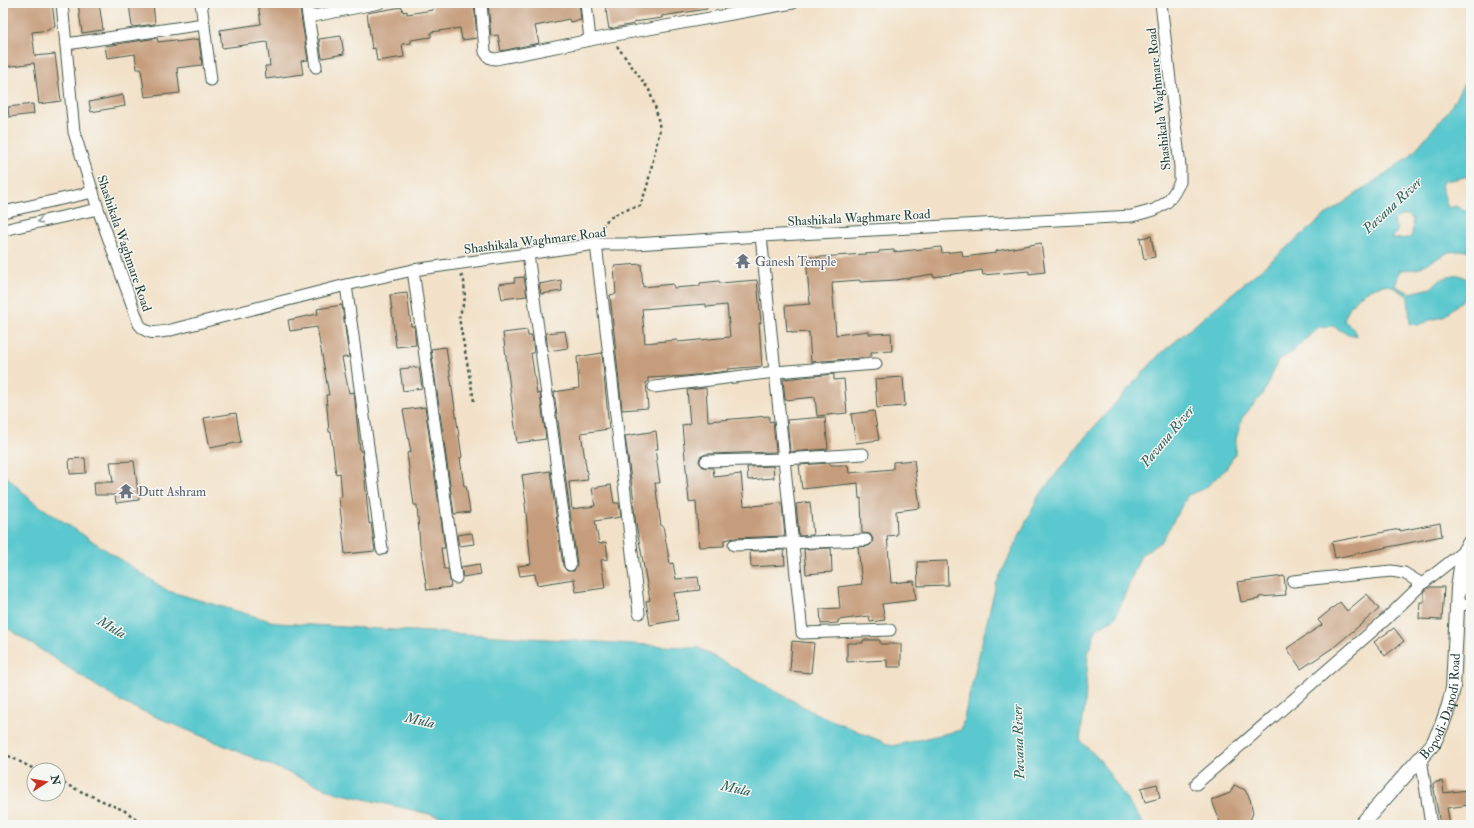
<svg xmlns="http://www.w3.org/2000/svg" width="1474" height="828" font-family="'IM FELL Double Pica',serif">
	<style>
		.water { fill: #5ac8ce; stroke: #3c8281; fill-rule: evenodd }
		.building { fill: #c69d7c; fill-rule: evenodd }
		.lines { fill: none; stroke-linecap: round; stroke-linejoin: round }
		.minor-casing { stroke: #3f564a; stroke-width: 13 }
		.tertiary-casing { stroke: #3f564a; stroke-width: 16 }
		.path { stroke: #3f564a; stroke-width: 2.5; stroke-dasharray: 3 3; stroke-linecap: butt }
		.minor { stroke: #fff; stroke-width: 11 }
		.tertiary { stroke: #fff; stroke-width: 14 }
		.oneway { stroke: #8f9e9a }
		.labels { text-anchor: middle; stroke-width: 3; stroke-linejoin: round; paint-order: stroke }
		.street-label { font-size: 13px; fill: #1f3d34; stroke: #f6f6f2 }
		.worship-label { font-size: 13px; fill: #5b616d; stroke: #f6f6f2; text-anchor: start }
		.water-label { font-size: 14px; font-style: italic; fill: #2e605a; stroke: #f6f6f2 }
	</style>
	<rect width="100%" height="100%" fill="#f6f6f2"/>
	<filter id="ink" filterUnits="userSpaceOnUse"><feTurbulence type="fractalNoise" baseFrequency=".025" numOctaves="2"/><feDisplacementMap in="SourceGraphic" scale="8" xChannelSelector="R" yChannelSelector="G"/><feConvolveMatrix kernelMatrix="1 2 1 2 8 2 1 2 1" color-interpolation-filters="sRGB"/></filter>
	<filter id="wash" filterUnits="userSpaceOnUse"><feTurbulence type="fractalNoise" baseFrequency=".012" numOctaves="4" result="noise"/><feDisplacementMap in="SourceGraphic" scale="16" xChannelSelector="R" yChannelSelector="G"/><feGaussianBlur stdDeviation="0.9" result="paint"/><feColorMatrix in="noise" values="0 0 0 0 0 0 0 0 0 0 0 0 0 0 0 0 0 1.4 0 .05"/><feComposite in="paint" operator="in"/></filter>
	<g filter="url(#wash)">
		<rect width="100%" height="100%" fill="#f2e1c8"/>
		<path class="water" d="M1471,71v105c-9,1 -18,4 -27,5l-3,4 7,23 7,-2 10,4 6,6v34l-22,2 -32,17 -17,1 -5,16 15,7 21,-5 12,-10 16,-3 12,6v12l-20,17 -8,7 -13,3 -12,5 -8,-1 -2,-28c-7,-4 -17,-12 -25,-11 -4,0 -8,3 -12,4 -15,8 -22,15 -27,32l8,6 5,9 -12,-3 -12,-7 -14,1 -31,28 -10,5 -10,25 -6,10 -20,23 -6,21 -1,15 -9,15 -21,19 -17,7 -26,46 -21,14 -26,63 -19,11 -8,25 -3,51 -5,35 19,19 45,66h-667l-143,-33 -213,-90 -118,-77v-152l29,28 136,90 110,32 421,25 114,64 79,34 69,-16 35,-146 42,-87 48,-61 72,-80 165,-139 86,-60 40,-47zM1409,215l4,5 -1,15 -3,3 -17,1 6,-10 -5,-7 5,-5z"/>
		<g id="blocks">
			<g class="building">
				<path d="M3,3h49l3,24 -6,1v2l-17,2 3,24 20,-2 6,47 -22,3 -5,-41 -29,4 -2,-21z"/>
				<path d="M78,3h21l4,27 -21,3z"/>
				<path d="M129,3h24l2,21 -23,3z"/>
				<path d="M258,3h41l9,57 -7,1 2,13 -37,5 -1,-13h5l-3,-24 -45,6 -2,-18 41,-6z"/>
				<path d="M440,3h34l3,35 -15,2 -2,-12 -29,4v5l-20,3v3l-9,1 2,13 -27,4 -2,-13 -3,1 -5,-36 35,-6 1,5 4,-1v3l26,-4 -1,-6z"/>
				<path d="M488,3h57l1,3 18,-3h15l2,17 -11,2 -1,-3 -34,7 4,17 -38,8 -3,-16 -7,1z"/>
				<path d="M612,3h94l1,6 -45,7v2l-28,4v2l-25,5 -4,-25z"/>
				<path d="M341,36l3,18 -22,4 -3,-19z"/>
				<path d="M157,38l1,4 17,-2 1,2 23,-3 3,26 -25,3 3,25 -35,4 -4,-28h-4l-2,-15 -28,4 -2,-12z"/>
				<path d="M123,95l2,11 -34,6 -2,-10z"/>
				<path d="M33,104l1,10 -25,3 -1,-10z"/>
				<path d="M1151,236l4,21 -11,2 -4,-21z"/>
				<path d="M1041,243l4,29 -16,2v-3l-46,4 -1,-5 -49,7v-3l-37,6 -36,2v-2l-27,2v1l-1,1 4,51 33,-4v3l22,-1 1,18 -21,1v5l-60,5 -2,-30 -17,1v-2l-5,1 -2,-26 25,-2 -4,-46 73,-5v-2l15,-1v2l47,-5 1,6 20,-2 1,6 33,-4v-2z"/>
				<path d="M641,264l2,23 30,-3 1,4 26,-2v-3l19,-2 1,2 37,-3 4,43h-2l3,43 -34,3v2l-42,5 -38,2v4h-2l2,26 -26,2 -12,-115 6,-1 -2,-28zM706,304v3l21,-2 3,32 -52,5 -1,-2 -32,3 -3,-34z"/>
				<path d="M524,277l3,19 -25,3 -3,-15 16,-2 -1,-4z"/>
				<path d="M561,280l1,11 -21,3 -2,-10z"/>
				<path d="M407,293l4,33h3l2,19 -20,2 -6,-52z"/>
				<path d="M342,305l7,52 -7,1 7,35 5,-1 6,59h2l2,19 5,54 2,-1 4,28 -30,3 -6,-57h3l-2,-24 -4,1 -5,-42h-2l-3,-37h3l-12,-68 -27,4 -2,-11 30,-6 -1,-5z"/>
				<path d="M527,330l1,6 4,-1 2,18h-3l6,41 3,-1 6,46 -29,4 -14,-110z"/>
				<path d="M565,331l3,17 -20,3 -2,-18z"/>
				<path d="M446,347l16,110 -2,1 4,28h2l4,26 -16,2 -23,-165z"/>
				<path d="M602,353l7,76 -28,4 7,47 -19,2 3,27 23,-3 -3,-18 19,-3 3,18h5l2,14 -26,4 4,23 7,-2 2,17 -7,1 4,28 -29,4 -2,-13 -37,6 -2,-11 -15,2 -2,-10 13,-2 -6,-61h1l-4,-28 28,-4 13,95 4,5h7l3,-7 -23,-172 25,-4 -2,-31z"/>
				<path d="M419,367l3,21 -19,3 -3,-22z"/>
				<path d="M834,374v6l10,-1 3,34 -30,3 -2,-19 -30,3 -2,-21z"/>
				<path d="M903,377l2,29 -28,2 -2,-29z"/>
				<path d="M706,388l2,33 61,-5v6l4,-1 3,31 -70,2 -6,3 -1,5 4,5 10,1 1,9 27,-3 3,32 8,-1v1l30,-3 3,33 -51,2 -10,2v6l-25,1 -3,-46 -7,1 -7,-77 8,-1 -3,-34z"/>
				<path d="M425,407l20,141h-4l3,21h4l3,18 -24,3 -7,-45 -3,-40h-3l-7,-52 4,-1 -8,-42z"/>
				<path d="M874,411l5,29 -23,3 -5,-29z"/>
				<path d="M236,413l5,29 -31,6 -6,-30z"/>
				<path d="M825,417l3,32 -38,3 -3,-32z"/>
				<path d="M656,431l2,18h-3l5,34h-5l6,43h2l7,38 3,-1 3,16 22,-2 2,13 -26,3 4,27 -28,5 -4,-24 4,-1 -14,-76 -3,-23h1l-9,-65z"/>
				<path d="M85,458l1,15 -16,1 -1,-15z"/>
				<path d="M914,460l6,48 -24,3 1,24 -10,1 4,47 23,-2 2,19 -34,4 3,16 -15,2 -1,-6 -31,4v3l-17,1 -1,-15 20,-1 -2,-21 24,-3 -4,-37 11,-1 3,-3 1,-4 -3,-5 -8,-1 -1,-35 -2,1 -1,-16 -56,6 -3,-24 30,-2 1,2h18l1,8 44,-4v-7z"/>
				<path d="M134,461l5,39 -23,3 -1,-8h-20l-1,-13h19l-3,-20z"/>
				<path d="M773,466l1,12 -26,2 -1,-13z"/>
				<path d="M810,502l3,33 -14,1 -3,-32z"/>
				<path d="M1440,523l2,13 -107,22 -3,-16 68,-13v2z"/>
				<path d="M472,533l2,11 -15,2 -2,-11z"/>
				<path d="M831,548l1,24 -26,2 -2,-25z"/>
				<path d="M784,550l1,15 -34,2 -1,-16z"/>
				<path d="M947,561l1,24 -30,1 -1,-24z"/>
				<path d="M479,564l2,10 -18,3 -2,-10z"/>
				<path d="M1284,576l2,19 -27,2v2l-18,3 -4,-20z"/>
				<path d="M1430,587h14l-2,33 -23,-1 1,-17h4v-10z"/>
				<path d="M1367,594l12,15 -45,38 -33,22 -14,-21 35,-23 -4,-5 22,-18 7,9z"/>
				<path d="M1394,628l10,13 -19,15 -11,-14z"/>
				<path d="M863,640h17v4h21v23h-14v-7l-40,2v-19h16z"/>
				<path d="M792,641l22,2 -3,30 -21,-2z"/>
				<path d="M1442,781l2,12 23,-3 2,15 -22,3 3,17h-10l-7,-42z"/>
				<path d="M1157,784l3,14 -15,4 -4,-14z"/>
				<path d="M1234,785l11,5 5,9 3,14 -5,12h-27l-9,-25 18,-7z"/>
			</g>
		</g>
	</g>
	<g filter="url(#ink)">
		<use href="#blocks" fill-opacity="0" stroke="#3f564a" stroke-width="1"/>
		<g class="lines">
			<g class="minor-casing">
				<g id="minor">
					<path d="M62,3l12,129 24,77 41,115c8,11 16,9 28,7l179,-46 67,-15 183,-26h39l126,-8 371,-20 22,-6 13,-8 7,-9 6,-11v-16l-19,-163"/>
					<path d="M201,3l10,77"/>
					<path d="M306,3l10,64"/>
					<path d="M481,3l4,49c3,5 5,7 11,7l114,-23 183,-33"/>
					<path d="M586,3l4,37"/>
					<path d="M309,17l70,-14"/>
					<path d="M66,44l138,-20"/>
					<path d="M3,212l90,-20"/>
					<path d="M3,230l95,-21"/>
					<path d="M761,236l41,397 88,-3"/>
					<path d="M596,244l43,369"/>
					<path d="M528,254l42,311"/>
					<path d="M413,270l43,308"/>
					<path d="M346,285l36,264"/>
					<path d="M654,387l121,-15 101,-8"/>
					<path d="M706,461l78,-2 79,-5"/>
					<path d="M734,545l132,-5"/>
					<path d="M1293,581l98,-10 13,2 18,11"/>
					<path d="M1458,588h13"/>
					<path d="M1457,605l14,-1"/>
					<path d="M1421,758l10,67"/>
					<path d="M1196,784l189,-164 37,-36 43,-34"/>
				</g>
			</g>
			<g class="tertiary-casing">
				<g id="tertiary">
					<path id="s1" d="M1361,825l72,-81 9,-19 7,-20 4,-17 5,-100 3,-21 4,-17 6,-9"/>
				</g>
			</g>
			<g class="path">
				<path d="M600,232c4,-16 26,-23 40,-26l7,-19 13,-58 -4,-20 -7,-19 -32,-44"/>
				<path d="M461,275l3,6 1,17 -6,20 15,83"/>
				<path d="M3,753l33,17"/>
				<path d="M58,781l67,30 20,14"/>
			</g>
			<use href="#minor" class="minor"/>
			<use href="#tertiary" class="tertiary"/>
		</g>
		<defs><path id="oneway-chevron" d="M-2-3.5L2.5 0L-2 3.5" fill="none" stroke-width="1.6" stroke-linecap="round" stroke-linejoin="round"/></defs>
		<use class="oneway" href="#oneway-chevron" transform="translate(40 221) rotate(167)"/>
	</g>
	<defs>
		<g id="temple-bare" transform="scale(1.2)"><path d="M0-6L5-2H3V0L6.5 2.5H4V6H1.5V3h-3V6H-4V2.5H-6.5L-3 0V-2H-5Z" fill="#6b7280" stroke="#f6f6f2" stroke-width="2.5" paint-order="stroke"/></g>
	</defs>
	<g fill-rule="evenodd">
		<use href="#temple-bare" x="743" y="261"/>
		<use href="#temple-bare" x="126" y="491"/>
	</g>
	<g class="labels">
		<g class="street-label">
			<text transform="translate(1158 99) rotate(-96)" y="5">Shashikala Waghmare Road</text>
			<text transform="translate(859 217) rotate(-3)" y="5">Shashikala Waghmare Road</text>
			<text transform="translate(535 240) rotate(-7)" y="5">Shashikala Waghmare Road</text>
			<text transform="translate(125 243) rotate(71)" y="5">Shashikala Waghmare Road</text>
			<text dy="5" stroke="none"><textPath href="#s1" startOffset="147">Bopodi-Dapodi Road</textPath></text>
		</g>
		<g class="worship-label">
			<text x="755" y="266">Ganesh Temple</text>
			<text x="138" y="496">Dutt Ashram</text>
		</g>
		<g class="water-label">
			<text transform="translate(1392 205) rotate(-43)" y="5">Pavana River</text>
			<text transform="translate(1167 436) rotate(-50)" y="5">Pavana River</text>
			<text transform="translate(112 627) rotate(30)" y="5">Mula</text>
			<text transform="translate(420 720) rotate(12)" y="5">Mula</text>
			<text transform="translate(1018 742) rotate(-92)" y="5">Pavana River</text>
			<text transform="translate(736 788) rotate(12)" y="5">Mula</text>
		</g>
	</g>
	<rect width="1474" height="828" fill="none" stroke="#f6f6f2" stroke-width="16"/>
	<g transform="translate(46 782) rotate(78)"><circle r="19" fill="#f6f6f2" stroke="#a0aca6"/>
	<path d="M0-3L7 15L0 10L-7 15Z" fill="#c8321e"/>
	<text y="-6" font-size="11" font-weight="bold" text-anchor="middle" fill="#1f3d34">N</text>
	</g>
</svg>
